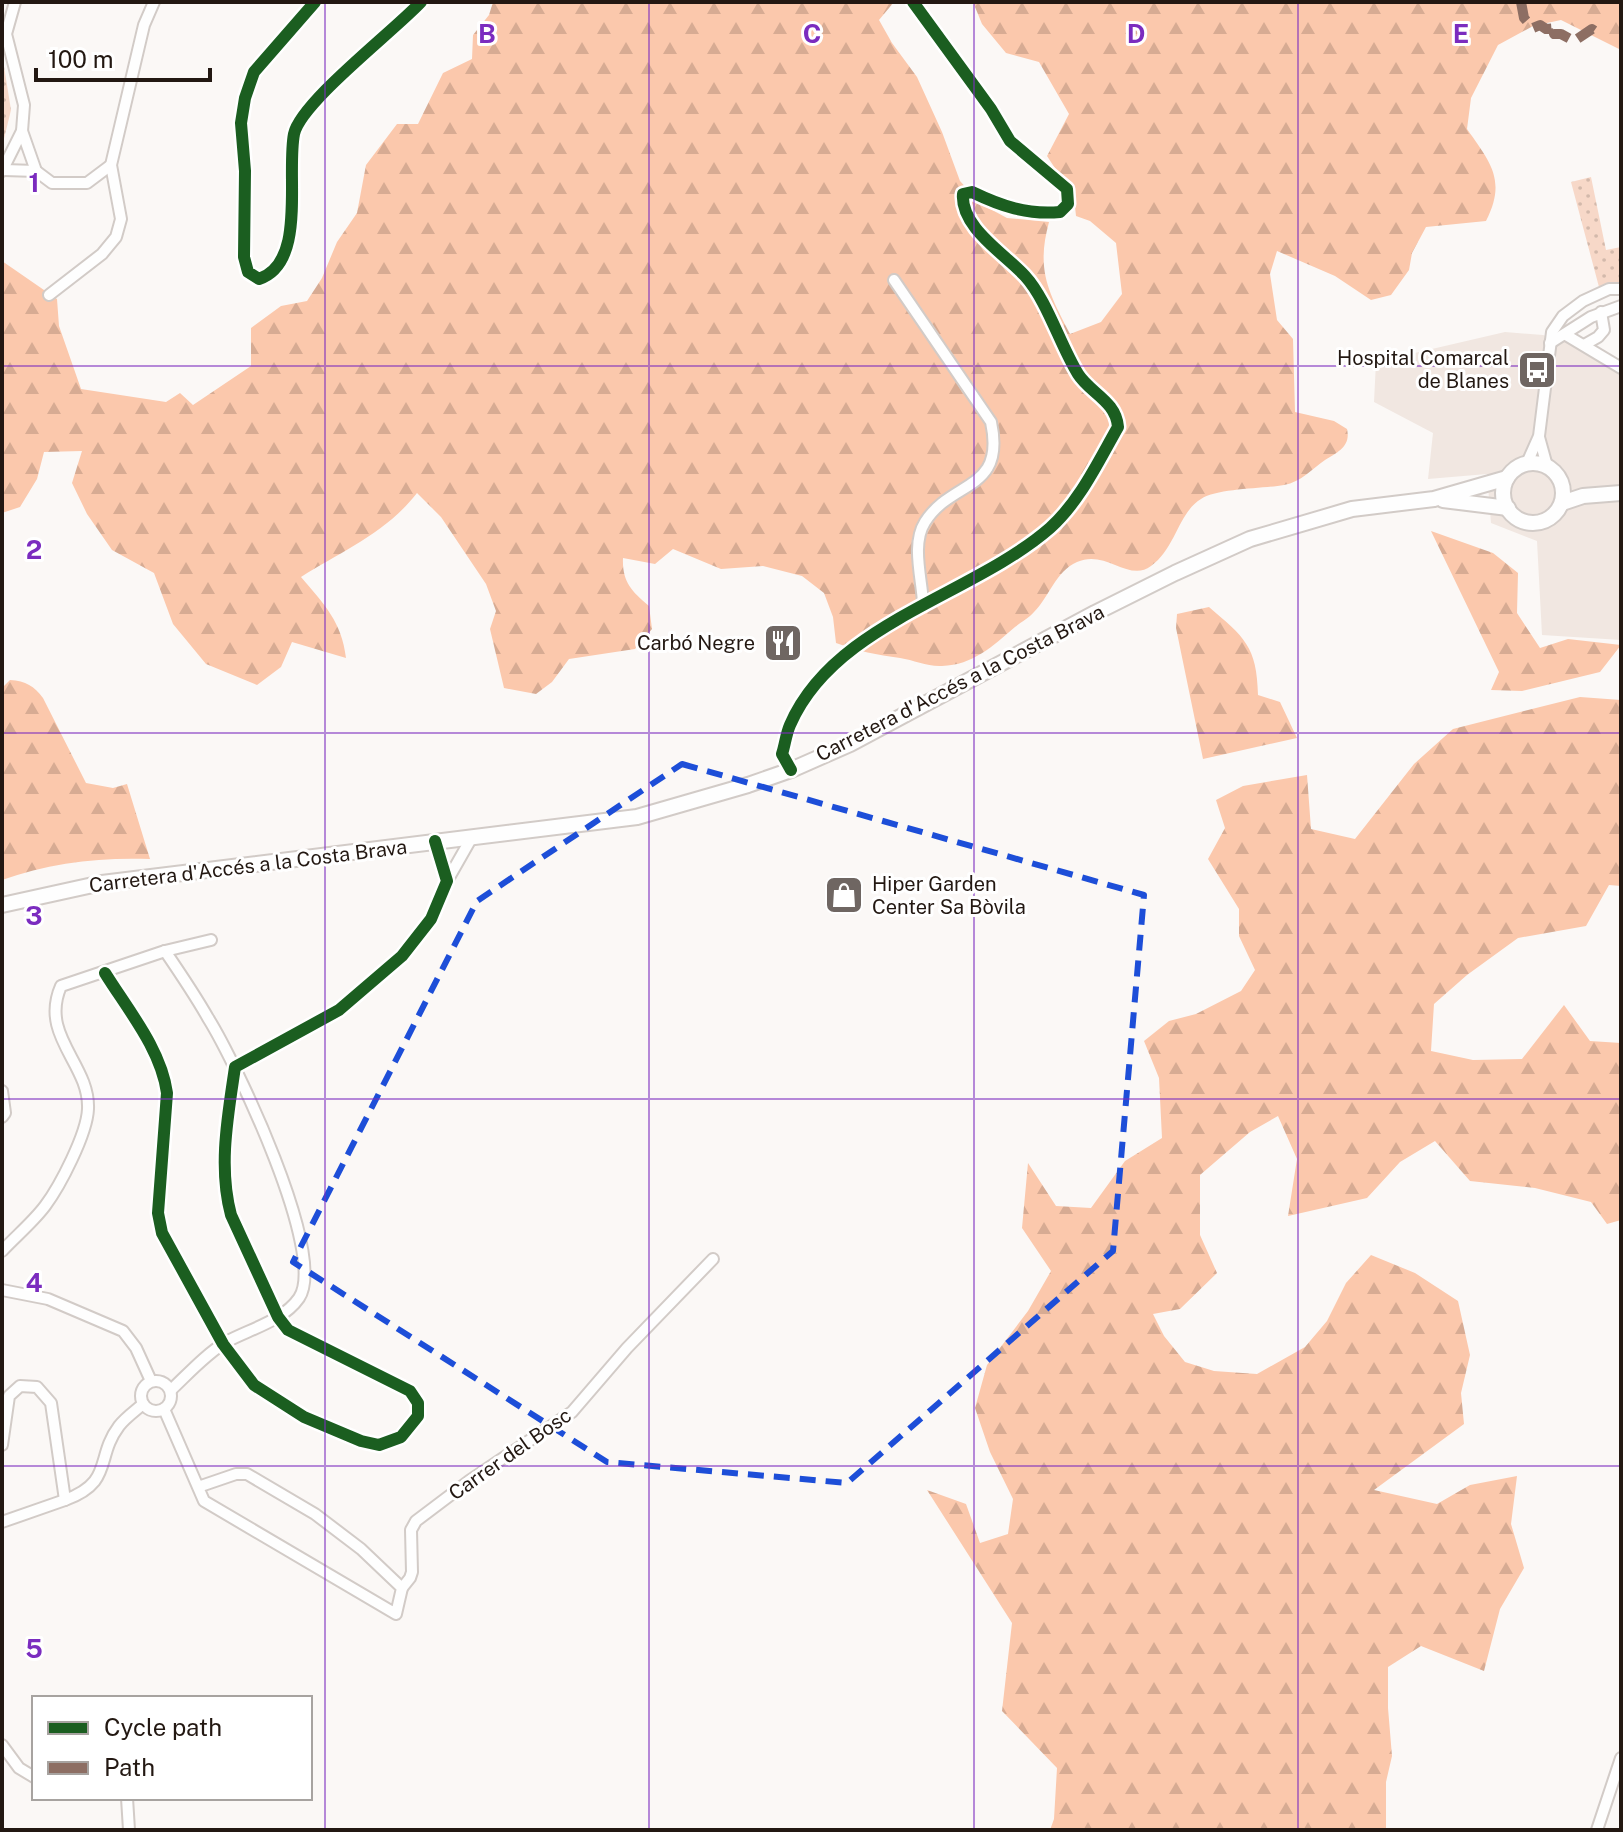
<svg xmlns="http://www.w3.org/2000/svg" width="1623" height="1832" font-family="'Public Sans',sans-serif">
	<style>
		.built { fill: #f1e7e1 }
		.grass { fill: url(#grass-dots) }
		.forest { fill: url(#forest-firs) }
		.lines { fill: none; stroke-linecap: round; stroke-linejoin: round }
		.minor-casing { stroke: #d2cbc7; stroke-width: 14 }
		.secondary-casing { stroke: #d2cbc7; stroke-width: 18 }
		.minor { stroke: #fefefe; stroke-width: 10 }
		.secondary { stroke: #fefefe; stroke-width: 14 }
		.quiet { stroke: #8d6e63; stroke-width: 10; stroke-dasharray: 20 10; stroke-linecap: butt }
		.cycleway-casing { stroke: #fff; stroke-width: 17 }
		.cycleway { stroke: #1b5e20; stroke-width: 12 }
		.marked { fill: none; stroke: #1d4ed8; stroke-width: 6; stroke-dasharray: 16 10; stroke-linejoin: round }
		.grid { fill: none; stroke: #7b2cbf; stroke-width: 2; stroke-opacity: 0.55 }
		.labels { text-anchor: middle; stroke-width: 6; stroke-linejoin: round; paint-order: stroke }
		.poi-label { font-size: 20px; fill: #231812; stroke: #fff; text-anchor: end }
		.street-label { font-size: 20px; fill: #231812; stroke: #fff }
		.grid-label { font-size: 26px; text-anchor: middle; font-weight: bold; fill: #7b2cbf; stroke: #fff; stroke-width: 6; stroke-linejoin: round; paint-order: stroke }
	</style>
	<defs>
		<pattern id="grass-dots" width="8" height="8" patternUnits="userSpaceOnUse" patternTransform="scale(2)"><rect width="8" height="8" fill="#f7d8c8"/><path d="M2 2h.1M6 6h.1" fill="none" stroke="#d3b9ab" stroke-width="1.8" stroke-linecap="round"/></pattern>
		<pattern id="forest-firs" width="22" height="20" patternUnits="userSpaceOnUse" patternTransform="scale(2)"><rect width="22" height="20" fill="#fbc8ac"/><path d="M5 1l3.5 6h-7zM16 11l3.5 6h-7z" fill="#d7ab93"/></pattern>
	</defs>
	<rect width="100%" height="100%" fill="#fbf8f6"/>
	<path class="built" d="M1505,332l38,3 78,24v281l-79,-5 -5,-94 -46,-18 -4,-49 -59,5 5,-46 -59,-31 2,-40z"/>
	<g class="grass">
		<path d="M2,54l9,56 -9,37z"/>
		<path d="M1591,177l15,73 15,-3v37h-13l-9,3 -28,-105z"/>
	</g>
	<g class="forest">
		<path d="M493,2h401l-15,18 13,23 25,34 25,55 18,49 21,23 26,14 42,4c-13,48 -1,69 21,112l31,-12 21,-28 -6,-51 -26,-22 -14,-5 -2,-19 -27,-41 22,-42 -30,-52 -33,-9 -24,-29 -9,-22h648v48l-60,-30 -28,6 -35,19 -27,53 -4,31c23,33 40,51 19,92l-60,6 -14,26 -3,17 -18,25 -20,5 -36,-24 -58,-25 -7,23 7,46 16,19 2,73 39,9 13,8c4,17 -9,23 -22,31 -13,9 -24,22 -41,25 -22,4 -66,3 -83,14 -23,14 -25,49 -50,67 -22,17 -45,-17 -74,-4 -22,10 -27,34 -43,50 -5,6 -13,10 -19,15 -22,19 -42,38 -73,39 -14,1 -28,-6 -42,-8 -23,-3 -42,-7 -64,-15l-3,-26 -9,-24 -22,-17 -39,-10 -42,3 -48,-20 -18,15 -32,-6c-1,23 8,33 26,48l3,23 -17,20 -66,10 -17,23 -16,12 -32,-6 -14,-59 6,-18 -10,-27 -45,-67 -24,-24c-31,40 -75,58 -116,84 23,27 41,45 45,81l-54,-16 -11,25 -24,18 -51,-21 -33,-40 -19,-51 -42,-23 -25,-36 -15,-31 10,-32 -38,1 -7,27 -17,28 -18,6v-252l55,38 2,27 22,63 85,13 14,-9 13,12 58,-39v-38l30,-22 26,-5 15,-23 15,-36 20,-29 9,-48 31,-41h21l25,-51 29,-14 1,-24 16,-20z"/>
		<path d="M1431,531l62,22 25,20 -1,40 23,35 28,-9 53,6 -21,27 -78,19 -31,-1 8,-18z"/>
		<path d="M1209,607c35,30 48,39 49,88l22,7 17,36 -94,21 -27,-131 1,-14z"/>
		<path d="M10,680c16,1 24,6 33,18l43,85 27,5 14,-4 23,75c-49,-2 -102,4 -148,21v-192z"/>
		<path d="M1580,697l41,3v186l-12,-1 -23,41 -68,12 -51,37 -33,29 -3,47 42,9 49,-1 42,-54 26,36 31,2v177l-14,4 -16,-22 -56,-14 -65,-7 -35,-40 -35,21 -33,36 -79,18 9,-57 -19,-43 -28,16 -50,43v60l17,38 -37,36 -27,5 11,22 21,26 29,9 43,3 48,-27 22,-26 19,-38 25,-28 44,18 43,28 12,54 -9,38 3,31 -90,66 63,14 33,-19 47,-9 -6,48 13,44 -24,41 -16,62 -63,-25 -33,21v41l4,48 -6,26v48h-336l4,-11 3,-51 -55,-57 10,-88 -85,-133 39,14 14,39 28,-9 5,-35 -23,-47 -15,-44 12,-43 41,-54 23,-40 -29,-43 6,-65 28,43 35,2 34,-47 37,-23 -3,-60 -15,-37 25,-20 27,-7 45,-23 14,-21 -16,-34v-27l-31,-50 17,-31 -9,-28 27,-14 64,-11 4,54 44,10 59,-75 39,-35z"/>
	</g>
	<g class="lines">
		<g class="minor-casing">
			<g id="minor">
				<path d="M315,2l-61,70 -9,26 -4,25 4,48 -1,86 4,15 11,7c48,-16 27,-104 35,-145 7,-32 100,-103 127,-132"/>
				<path d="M22,131l14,40"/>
				<path d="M4,170l32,1 16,12h35l24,-18"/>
				<path d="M2,171l20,-40 2,-26 -18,-71 9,-32"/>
				<path d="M894,280l97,142c15,70 -39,57 -66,100 -14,22 -3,57 -2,81"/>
				<path d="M49,295l53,-41 14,-17 5,-18 -10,-54 33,-140 10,-23"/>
				<path d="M1566,335l55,33"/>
				<path d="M1550,343l41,-26 30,-11"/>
				<path d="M1584,345l14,-8 6,-7 -3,-18"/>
				<path d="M1539,437l8,29"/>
				<path d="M1527,463l12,-27 13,-104 11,-16 20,-15 26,-12h12"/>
				<path d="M791,770l-9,-16c3,-9 4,-20 8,-29 44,-102 182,-129 260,-197 30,-27 48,-66 68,-101 -2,-26 -28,-34 -40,-53 -18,-29 -31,-74 -53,-98 -20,-22 -65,-49 -62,-82l9,-2c29,14 55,23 88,20l8,-8 -1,-15 -57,-48 -19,-32 -78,-107"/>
				<path d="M447,881l25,-44"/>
				<path d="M165,951c15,22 30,44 43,67 27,43 120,237 91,280 -16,23 -49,31 -73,44 -20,12 -38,32 -55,48"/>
				<path d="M105,973c23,37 56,76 62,120l-9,120 4,20 61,111 31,41 50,32 57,24 18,4 22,-8 17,-21v-13l-8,-12 -122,-61 -10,-13 -47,-102c-13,-48 -3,-100 4,-148l104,-57 63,-54 29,-37 16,-38 -12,-40"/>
				<path d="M2,1091l3,22 -3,4"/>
				<path d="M2,1251c14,-15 31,-29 43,-45 15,-20 42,-72 43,-97 2,-45 -49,-73 -27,-123l104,-35 46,-11"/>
				<path d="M2,1290l46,9 75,32 13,17 15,33"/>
				<circle cx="156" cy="1396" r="15"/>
				<path d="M164,1409l40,92 192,113 6,-26 -41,-39 -46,-35 -68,-40h-11l-38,13"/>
				<path d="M2,1445l7,-49 11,-10 17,1 14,16 14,97c49,-18 30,-42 54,-74 6,-8 16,-15 24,-22"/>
				<path d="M2,1522l63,-22"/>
				<path d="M402,1588l8,-10 2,-6 -1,-42 5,-9 53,-40 103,-69 55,-64 86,-89"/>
				<path d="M2,1745l17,23 15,9"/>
				<path d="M127,1798l2,32"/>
				<path d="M1597,1830l24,-72"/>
			</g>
		</g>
		<g class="secondary-casing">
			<g id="secondary">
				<circle cx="1533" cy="493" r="30"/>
				<path d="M1443,500l65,8"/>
				<path d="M1562,503l21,-7 38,-3"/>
				<path d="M2,905l100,-22 535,-66 111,-32 43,-15 59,-26 245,-131 80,-40 75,-34 102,-30 82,-10 73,-21"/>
			</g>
		</g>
		<use href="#minor" class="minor"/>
		<use href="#secondary" class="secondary"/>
		<path class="quiet" d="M1521,2l3,16 9,10 7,-3 6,4 12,-1 -4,6h7l13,7 18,-12 10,7"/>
		<g class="cycleway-casing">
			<g id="cycleway">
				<path d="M315,2l-61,70 -9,26 -4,25 4,48 -1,86 4,15 11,7c48,-16 27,-104 35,-145 7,-32 100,-103 127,-132"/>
				<path d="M791,770l-9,-16c3,-9 4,-20 8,-29 44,-102 182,-129 260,-197 30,-27 48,-66 68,-101 -2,-26 -28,-34 -40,-53 -18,-29 -31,-74 -53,-98 -20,-22 -65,-49 -62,-82l9,-2c29,14 55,23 88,20l8,-8 -1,-15 -57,-48 -19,-32 -78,-107"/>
				<path d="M105,973c23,37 56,76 62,120l-9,120 4,20 61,111 31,41 50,32 57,24 18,4 22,-8 17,-21v-13l-8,-12 -122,-61 -10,-13 -47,-102c-13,-48 -3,-100 4,-148l104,-57 63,-54 29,-37 16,-38 -12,-40"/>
			</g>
		</g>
		<use href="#cycleway" class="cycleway"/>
	</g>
	<path class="marked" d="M682,764l462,131 -31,356 -266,232 -240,-21 -314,-200 184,-361z"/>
	<path class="grid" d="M325,2v1828M649,2v1828M974,2v1828M1298,2v1828M2,366h1619M2,733h1619M2,1099h1619M2,1466h1619"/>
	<defs>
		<g id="bus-square" transform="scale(2)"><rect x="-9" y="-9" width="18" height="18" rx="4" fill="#6f6662" stroke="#fff"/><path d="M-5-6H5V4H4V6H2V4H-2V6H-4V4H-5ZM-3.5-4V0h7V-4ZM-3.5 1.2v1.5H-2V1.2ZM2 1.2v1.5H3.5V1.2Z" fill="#fff"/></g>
		<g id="restaurant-square" transform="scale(2)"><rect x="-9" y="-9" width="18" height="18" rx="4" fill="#6f6662" stroke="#fff"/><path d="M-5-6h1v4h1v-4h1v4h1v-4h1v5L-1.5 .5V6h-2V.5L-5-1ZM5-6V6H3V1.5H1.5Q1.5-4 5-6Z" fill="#fff"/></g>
		<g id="shop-square" transform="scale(2)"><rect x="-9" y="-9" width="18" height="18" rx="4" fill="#6f6662" stroke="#fff"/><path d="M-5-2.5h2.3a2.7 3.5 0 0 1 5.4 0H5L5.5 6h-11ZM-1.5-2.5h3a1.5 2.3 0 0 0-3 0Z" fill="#fff"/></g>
	</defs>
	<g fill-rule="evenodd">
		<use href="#bus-square" x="1537" y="370"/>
		<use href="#restaurant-square" x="783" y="643"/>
		<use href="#shop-square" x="844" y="895"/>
	</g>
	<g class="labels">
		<g class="poi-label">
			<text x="1509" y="365">Hospital Comarcal<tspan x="1509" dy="23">de Blanes</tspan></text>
			<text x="755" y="650">Carbó Negre</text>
			<text x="872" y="891" text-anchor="start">Hiper Garden<tspan x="872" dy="23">Center Sa Bòvila</tspan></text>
		</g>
		<g class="street-label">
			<text transform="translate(960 683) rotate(-27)" y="7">Carretera d'Accés a la Costa Brava</text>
			<text transform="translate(248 866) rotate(-7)" y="7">Carretera d'Accés a la Costa Brava</text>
			<text transform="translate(510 1454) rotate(-35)" y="7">Carrer del Bosc</text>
		</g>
	</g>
	<g class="grid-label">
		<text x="487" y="43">B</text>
		<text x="812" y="43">C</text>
		<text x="1136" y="43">D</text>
		<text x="1461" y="43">E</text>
		<text x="34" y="192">1</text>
		<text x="34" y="559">2</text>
		<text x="34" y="925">3</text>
		<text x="34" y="1292">4</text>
		<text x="34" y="1658">5</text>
	</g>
	<rect width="1623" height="1832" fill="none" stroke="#231812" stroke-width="8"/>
	<rect x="32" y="1696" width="280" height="104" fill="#ffffff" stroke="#a7a3a0" stroke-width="2"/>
	<rect x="48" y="1722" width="40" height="12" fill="#1b5e20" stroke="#a7a3a0" stroke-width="2"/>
	<text x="104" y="1736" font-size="24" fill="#231812">Cycle path</text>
	<rect x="48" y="1762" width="40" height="12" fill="#8d6e63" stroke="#a7a3a0" stroke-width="2"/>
	<text x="104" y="1776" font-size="24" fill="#231812">Path</text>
	<path d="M36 68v12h174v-12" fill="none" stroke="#231812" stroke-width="4"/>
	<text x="48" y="68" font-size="24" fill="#231812" stroke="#ffffff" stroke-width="6" paint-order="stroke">100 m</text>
</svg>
